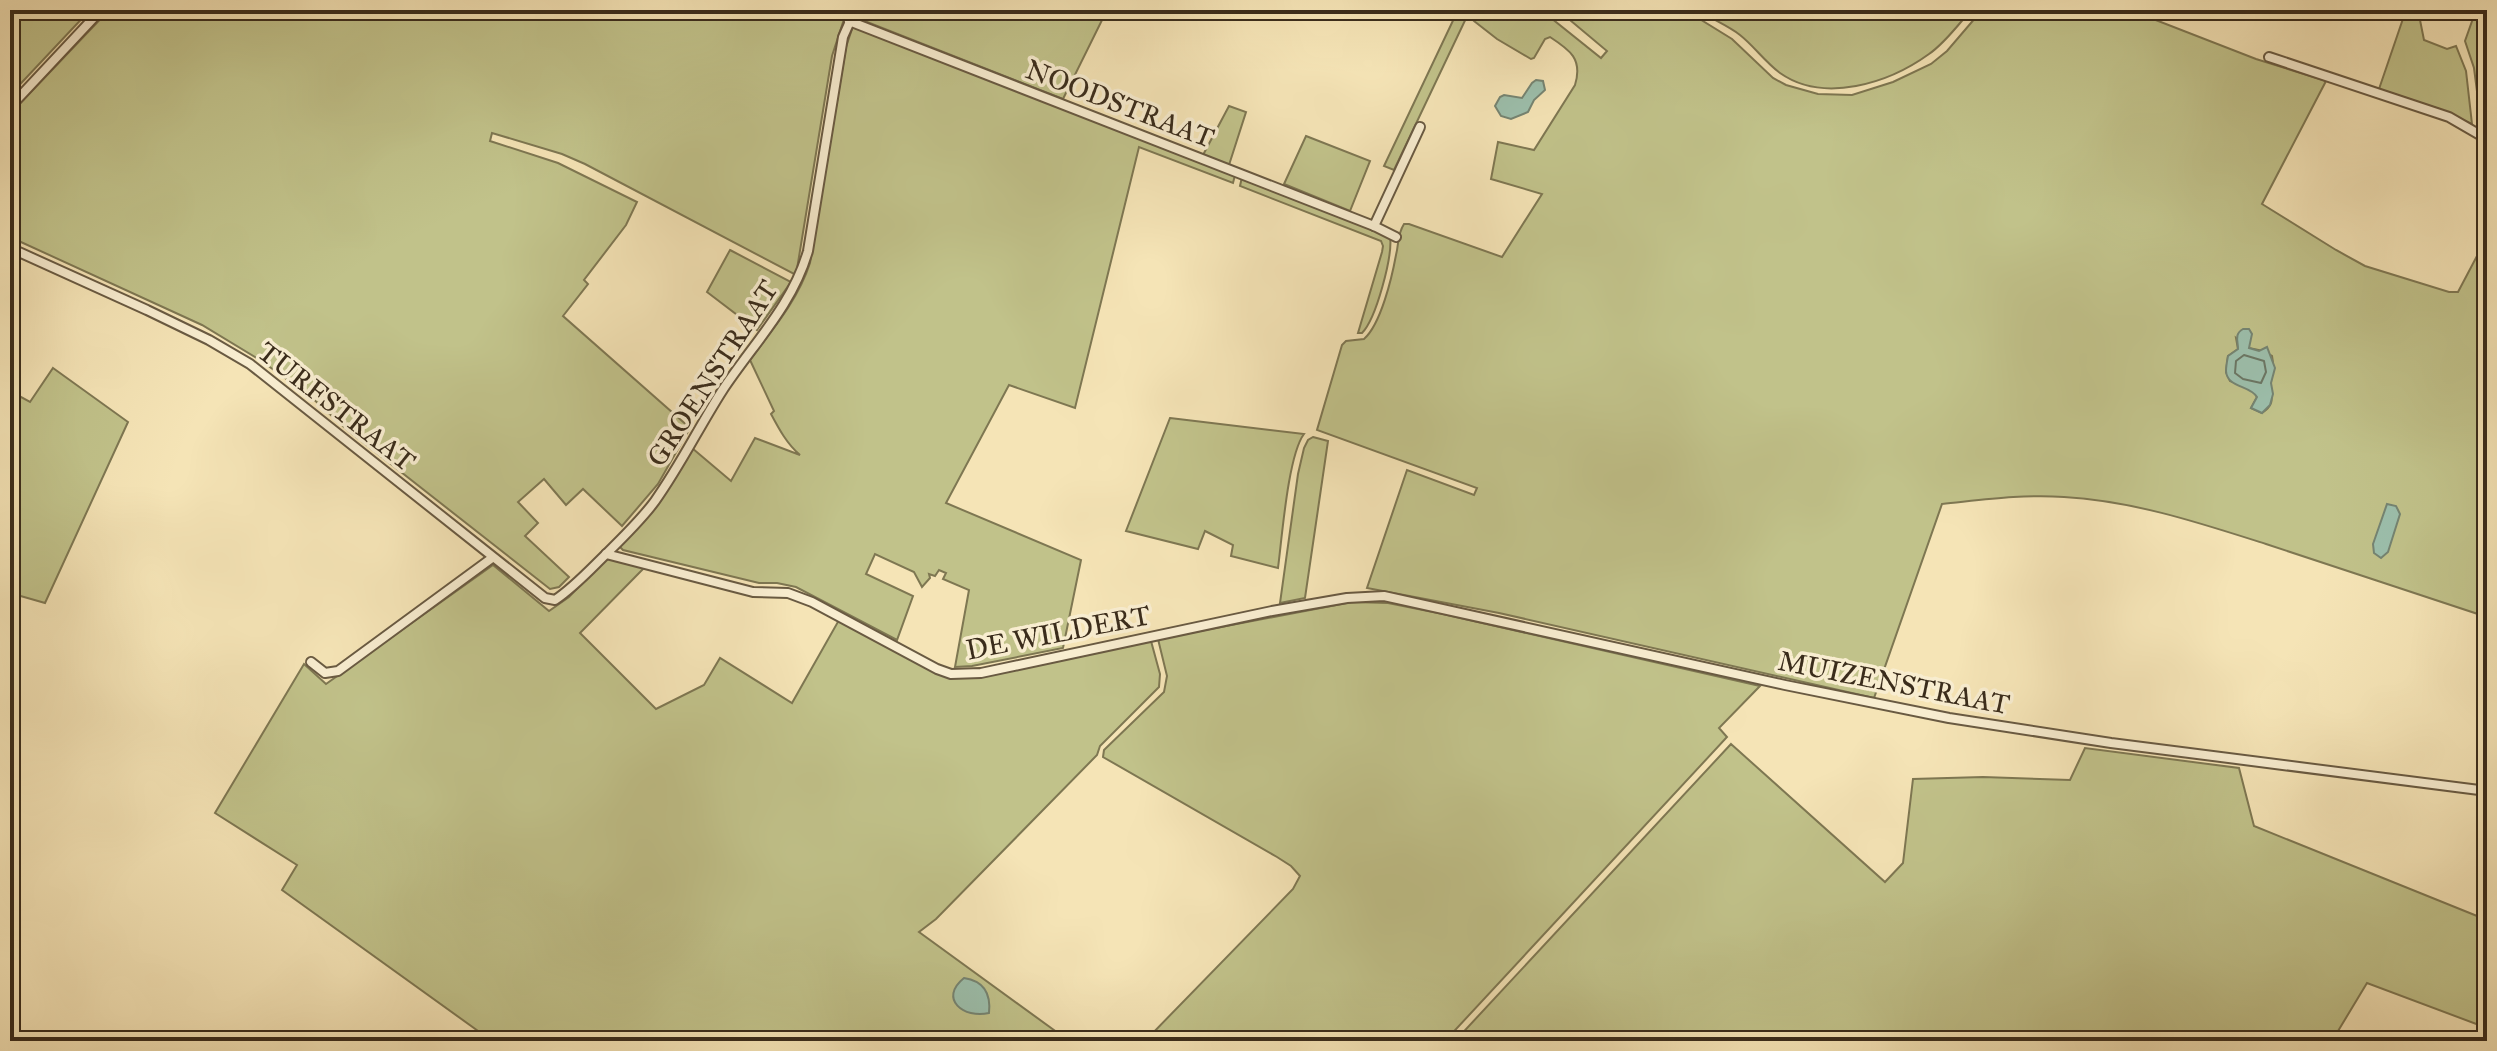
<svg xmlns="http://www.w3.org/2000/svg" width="2497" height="1051" font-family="'IM FELL Great Primer',serif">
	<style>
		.green { fill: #c1c28a; stroke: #7e7752; stroke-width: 2; fill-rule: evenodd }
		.water { fill: #9cbfac; stroke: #758472; stroke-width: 2 }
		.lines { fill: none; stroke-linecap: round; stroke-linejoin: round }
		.shore { stroke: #6b7664; stroke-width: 2 }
		.minor-casing { stroke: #695a42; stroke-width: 12 }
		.minor { stroke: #f8edd0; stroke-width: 8 }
		.labels { text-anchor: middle; stroke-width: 7; stroke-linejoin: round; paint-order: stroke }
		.street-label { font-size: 28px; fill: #3a2c1b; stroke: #f8edd0 }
	</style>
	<rect width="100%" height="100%" fill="#f5e4b6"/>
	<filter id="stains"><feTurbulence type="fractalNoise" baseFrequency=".0025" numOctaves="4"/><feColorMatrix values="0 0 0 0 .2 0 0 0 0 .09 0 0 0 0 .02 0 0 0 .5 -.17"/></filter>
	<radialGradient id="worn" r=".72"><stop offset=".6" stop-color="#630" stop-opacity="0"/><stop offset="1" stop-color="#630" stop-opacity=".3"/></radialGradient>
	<g class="green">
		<path d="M10,10h80l-80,85z"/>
		<path d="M109,10h738l-15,46 -36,219 -211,-111 -23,-10 -70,-21 -2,8 68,22 79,39 -11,23 -42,55 4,4 -25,32 127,112 -32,56 -36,42 -39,-37 -17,16 -22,-26 -26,23 20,21 -13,13 44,41 -10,10 -9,2 -205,-161 -35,-32 -50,-36 -58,-35 -192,-88v-123z"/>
		<path d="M861,10h246l-44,89 -196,-77 -9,-7z"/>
		<path d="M1458,10h12l-76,160 -10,-4z"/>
		<path d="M1480,10h61l60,48 6,-7 -49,-41h127l47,29 41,39 13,7 32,9 34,1 41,-13 38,-18 16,-13 35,-41h148l126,49 70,22 -64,123 74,46 29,16 84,26h9l29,-55v380c-74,-24 -147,-49 -221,-73 -66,-21 -132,-43 -202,-47 -41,-3 -82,3 -122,7l-68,194 -375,-85 -132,-25 40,-118 67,25 3,-7 -160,-58 25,-85 4,-4 18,-2c17,-15 28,-62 32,-84 3,-11 1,-20 8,-31h5l93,33 40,-63 -51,-15 7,-37 36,8 41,-65c8,-26 -5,-35 -25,-48l-5,2 -11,19 -3,1 -34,-20 -23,-18zM2236,338l13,10 14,3 9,5c3,15 -1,14 -1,27 -1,13 6,20 -9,30l-11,-5 6,-11 -4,-7 -23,-9 -4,-9 2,-16 10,-7z"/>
		<path d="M1698,10h273c-13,15 -26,33 -42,44 -40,29 -105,50 -149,19 -15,-11 -26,-27 -40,-38 -13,-10 -29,-16 -42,-25z"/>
		<path d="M2406,10h12l6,30 23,9 9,-3 10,25 6,53 -33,-15 -60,-20z"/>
		<path d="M2476,10h11l-1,122 -4,-2 -8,-62 -9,-27z"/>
		<path d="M853,26l382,149 -2,8 -94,-36 -64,261 -66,-23 -63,118 135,57 -18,88 -91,18 -17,1 14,-77 -26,-11 3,-6 -7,-3 -4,6 -6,-2 1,4 -8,9 -8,-15 -39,-18 -9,20 47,22 -16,44 -101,-53 -19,-4h-18l-136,-33 -4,-4 42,-46 31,-52 39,33 24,-43 45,17c-13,-11 -21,-26 -29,-41l3,-3 -24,-51c23,-31 48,-60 60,-97l36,-216z"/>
		<path d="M1229,106l17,6 -17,53 -26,-10z"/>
		<path d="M1306,136l64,25 -20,50 -66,-27z"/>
		<path d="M1242,177l148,59c3,20 -14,83 -28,97h-4l24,-81 1,-6 -2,-5 -141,-55z"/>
		<path d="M730,250l61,32 -34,48 -50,-38z"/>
		<path d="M53,368l75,54 -83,181 -35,-10v-202l20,11z"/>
		<path d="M1170,418l134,16c-16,21 -22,104 -26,134l-47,-12 2,-11 -28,-14 -7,18 -72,-18z"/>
		<path d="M1313,437l15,4 -23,157 -25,5 18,-129 6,-26 4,-8z"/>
		<path d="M606,558l38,10 -64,65 76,76 48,-24 16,-27 72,45 47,-83 109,56 19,2 184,-37 9,33 -1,13 -59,59 -3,9 -161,164 -17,13 150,109h-577l-210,-151 15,-25 -82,-52 89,-149 22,20 167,-119 56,46 20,-14z"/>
		<path d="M1352,602l36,1 55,11 317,72 -41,42 8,9 -282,304h-300l148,-152 7,-13 -9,-10 -14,-9 -174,-100 1,-7 60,-58 3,-16 -9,-37z"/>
		<path d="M1731,744l154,138 18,-19 10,-84 70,-2 87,3 15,-32 154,20 15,58 233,94v108l-120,-45 -35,58h-877z"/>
	</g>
	<g class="water">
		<path d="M1536,80l7,1 2,9 -11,10 -6,12 -17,7 -10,-3 -6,-10 5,-9 4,-2 18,3 10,-15z"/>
		<path d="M2243,329h6l3,5 -3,14 10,3 8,-4 8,21 -4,15 2,11 -3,11 -8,8 -11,-5 6,-11c-7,-12 -30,-9 -31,-26 0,-5 1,-10 2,-15l10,-7c0,-8 -4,-15 5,-20z"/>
		<path d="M2387,504l9,2 4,8 -12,38 -7,6 -7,-5 -1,-9z"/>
		<path d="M964,978c20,3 27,16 25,35 -25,6 -51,-14 -25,-35z"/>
	</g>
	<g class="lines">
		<path class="shore" d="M2244,355l20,6 2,11 -5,11 -18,-4 -8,-6 1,-12z"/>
		<g class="minor-casing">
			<g id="minor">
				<path d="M849,21l525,205 22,11"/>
				<path d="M2269,57l180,60 38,22"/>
				<path d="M10,107l91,-97"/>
				<path d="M1374,226l46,-99"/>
				<path d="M10,248l137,62 62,30 41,24 295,234 10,2c15,-10 28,-23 41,-36 20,-20 43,-41 59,-63 25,-35 44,-74 67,-110 31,-47 70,-85 86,-140l35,-214 12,-27"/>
				<path d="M606,554l147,38 35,1 24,9 125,67 14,5 30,-1 291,-62 75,-13 37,-2 401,89 164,33 162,25 376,48"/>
				<path d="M311,662l14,11 13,-2 154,-113"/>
			</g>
		</g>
		<use href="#minor" class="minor"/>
	</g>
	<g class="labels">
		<g class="street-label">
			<text transform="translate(1120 103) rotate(21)" y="10">NOODSTRAAT</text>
			<text transform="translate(712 373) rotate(-57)" y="10">GROENSTRAAT</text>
			<text transform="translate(337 406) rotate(38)" y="10">TURFSTRAAT</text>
			<text transform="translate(1058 632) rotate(-11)" y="10">DE WILDERT</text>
			<text transform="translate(1894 682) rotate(11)" y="10">MUIZENSTRAAT</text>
		</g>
	</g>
	<rect width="2497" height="1051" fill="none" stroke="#f5e4b6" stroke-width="40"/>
	<rect x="12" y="12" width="2473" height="1027" fill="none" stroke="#3a2c1b" stroke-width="4"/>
	<rect x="20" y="20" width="2457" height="1011" fill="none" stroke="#3a2c1b" stroke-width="2"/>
	<rect width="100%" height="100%" filter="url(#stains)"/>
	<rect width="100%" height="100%" fill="url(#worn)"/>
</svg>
